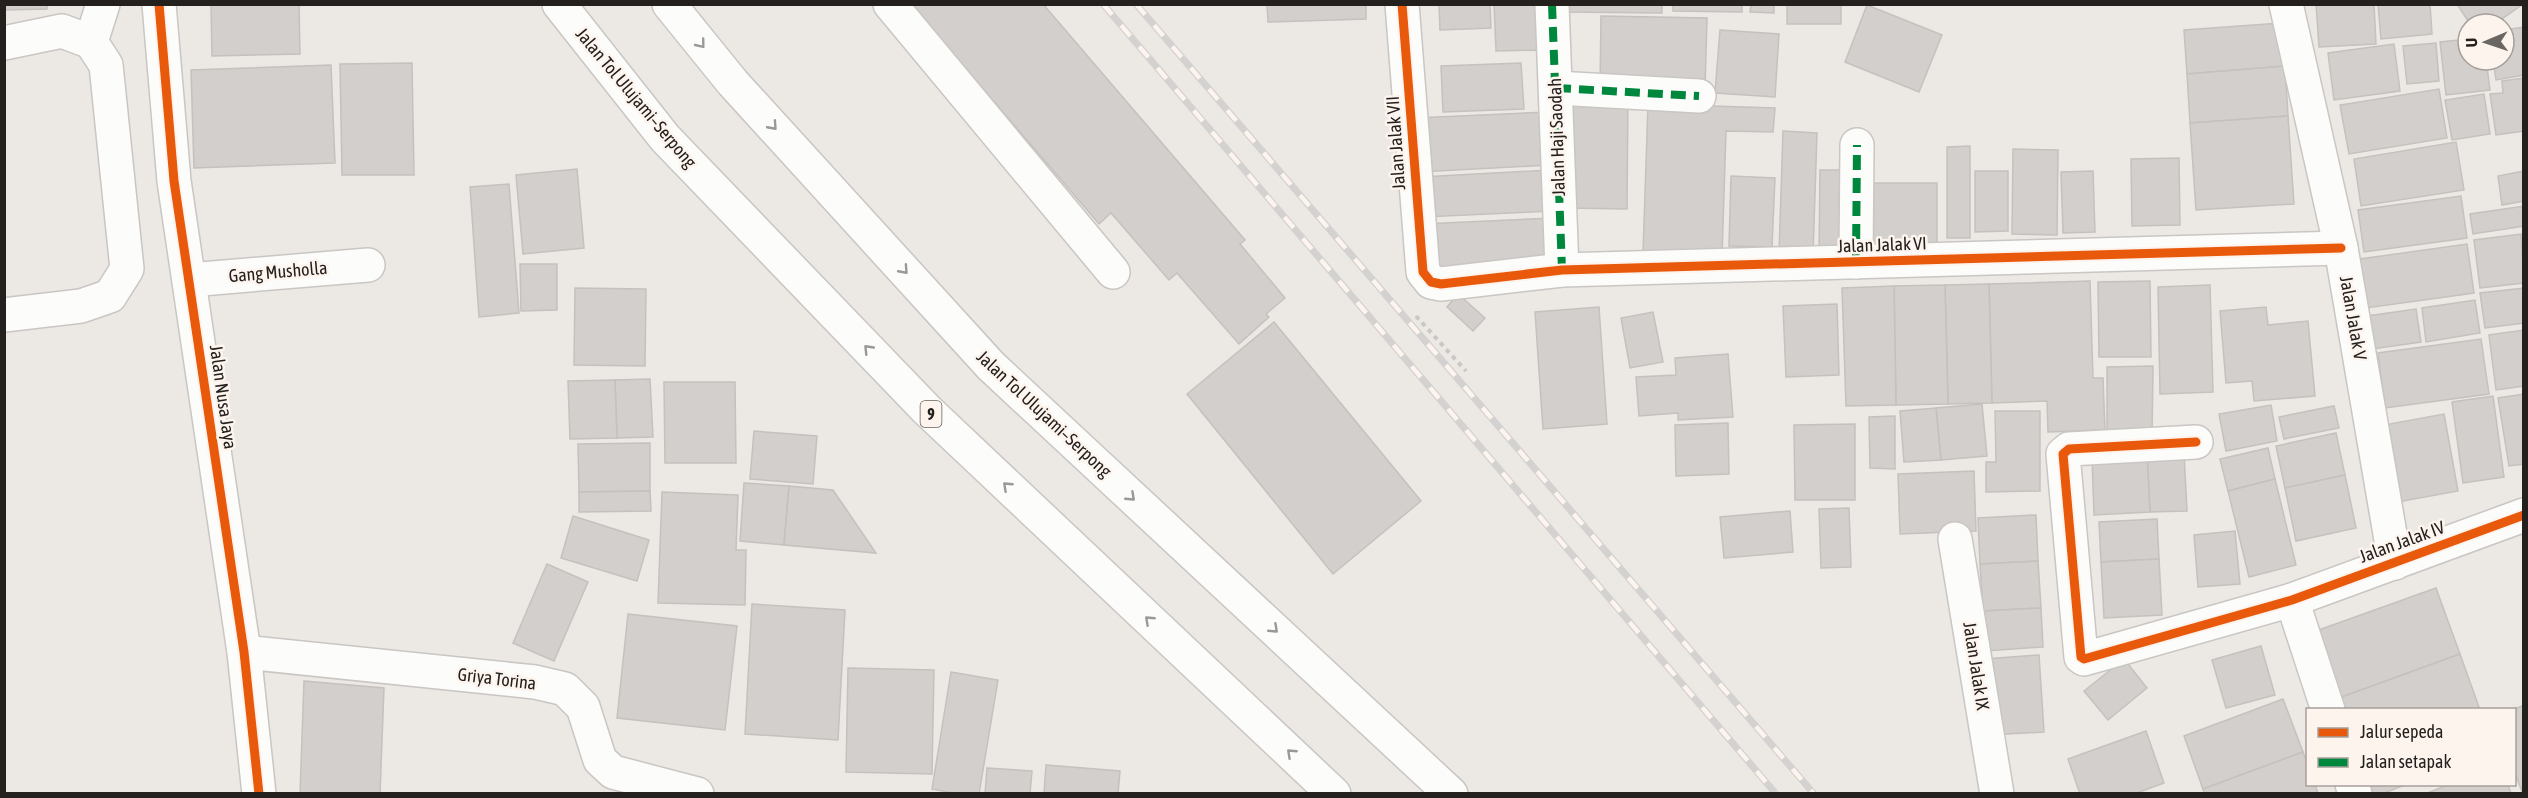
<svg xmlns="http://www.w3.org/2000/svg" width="2528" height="798" font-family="'Asap Condensed',sans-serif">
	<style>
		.building { fill: #d2cfcc; stroke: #c4c1be; stroke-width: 1.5 }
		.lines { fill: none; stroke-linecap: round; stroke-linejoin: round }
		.minor-casing { stroke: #c9c6c3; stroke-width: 36 }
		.highway-casing { stroke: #c9c6c3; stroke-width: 36 }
		.path { stroke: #c9c8c6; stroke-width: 4; stroke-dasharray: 4.5 4.5; stroke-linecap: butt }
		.minor { stroke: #fcfcfb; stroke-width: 33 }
		.highway { stroke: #fcfcfb; stroke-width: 33 }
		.rail-casing { stroke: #d3d2d0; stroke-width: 7 }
		.rail { stroke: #fdf4ee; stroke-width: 4.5; stroke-dasharray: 14; stroke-linecap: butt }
		.quiet { stroke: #00873e; stroke-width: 8; stroke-dasharray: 15 8; stroke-linecap: butt }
		.cycleway-casing { stroke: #fdf4ee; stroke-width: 13 }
		.cycleway { stroke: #e8590c; stroke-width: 9 }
		.oneway { stroke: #9a9998 }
		.labels { text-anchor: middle; stroke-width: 5; stroke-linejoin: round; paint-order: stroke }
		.shield { fill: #fdf4ee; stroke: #64605c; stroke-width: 1.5 }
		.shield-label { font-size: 16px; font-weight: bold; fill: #23201e }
		.street-label { font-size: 18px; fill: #23201e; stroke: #fdf4ee }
	</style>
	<rect width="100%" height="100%" fill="#ece8e4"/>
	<g class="building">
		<path d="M4,4h43v5l-43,1z"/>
		<path d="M211,4h88l1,50 -88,2z"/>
		<path d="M910,4h133l202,236 -5,4 45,54 -19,16 3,3 -30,27 -62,-71 -8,7 -58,-67 -12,11z"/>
		<path d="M1267,4h99v15l-98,3z"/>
		<path d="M1439,4h51l1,24 -51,2z"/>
		<path d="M1494,4h46l1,46 -45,1z"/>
		<path d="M1567,4h95v9l-95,-1z"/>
		<path d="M1673,4h69v8l-69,-1z"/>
		<path d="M1751,4h23v9l-24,-1z"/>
		<rect x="1787" y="4" width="54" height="20"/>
		<path d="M2316,4h58l2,40 -57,3z"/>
		<path d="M2378,4h52l2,30 -51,5z"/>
		<path d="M2457,4h66l-28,20h-25z"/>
		<path d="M1867,5l75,30 -23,57 -74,-30z"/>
		<path d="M1601,16l106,2 -2,71 -105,-1z"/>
		<path d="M2281,23l4,43 -98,8 -3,-44z"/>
		<path d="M2524,27v48l-28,5 -3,-20h11v-30z"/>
		<path d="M1720,30l59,4 -4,63 -60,-4z"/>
		<path d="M2468,39v21h18l4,30 -44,5 -6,-53z"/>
		<path d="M2436,43l3,38 -32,3 -4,-38z"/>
		<path d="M2394,44l6,47 -66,9 -6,-47z"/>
		<path d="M412,63l2,112h-72l-2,-111z"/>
		<path d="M1521,63l3,46 -81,3 -2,-46z"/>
		<path d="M331,65l4,98 -141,5 -3,-98z"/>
		<path d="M2285,66l3,50 -98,7 -3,-49z"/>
		<path d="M2524,78v53l-28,4 -6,-41 13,-1 -1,-12z"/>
		<path d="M2439,89l8,49 -98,16 -9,-49z"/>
		<path d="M1569,94h59l-1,115 -59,-1z"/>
		<path d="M2484,94l6,40 -38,6 -7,-40z"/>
		<path d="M1648,104l127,4 -2,24 -47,-1 -4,125 -79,-2z"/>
		<path d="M1548,112l2,53 -131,7 -3,-54z"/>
		<path d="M2288,116l6,88 -98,6 -6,-87z"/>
		<path d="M1783,131l34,2 -4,122 -34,-1z"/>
		<path d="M2456,142l8,48 -103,16 -7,-47z"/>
		<path d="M1970,146v92h-23v-91z"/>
		<path d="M2013,149l45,1 -1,85 -45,-1z"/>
		<path d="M2179,158l1,67 -48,1 -1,-67z"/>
		<path d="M577,169l7,79 -61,6 -7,-79z"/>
		<path d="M1551,170l2,41 -130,6 -2,-40z"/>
		<path d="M1820,170h34l-1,86 -34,-1z"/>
		<path d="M1975,171h33v60l-33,1z"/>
		<path d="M2093,171l2,61 -32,1 -2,-61z"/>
		<path d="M2524,171v30l-22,4 -4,-29z"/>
		<path d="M1731,176l44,2 -3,69 -43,-1z"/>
		<rect x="1861" y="183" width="76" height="62"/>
		<path d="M509,184l10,129 -40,4 -9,-130z"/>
		<path d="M2461,196l6,42 -103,14 -6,-42z"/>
		<path d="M2524,206v20l-51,8 -3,-20z"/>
		<path d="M1554,218l2,47 -130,6 -3,-47z"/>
		<path d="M2521,234l3,49 -44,5 -6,-48z"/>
		<path d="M2467,244l7,49 -108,15 -6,-49z"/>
		<path d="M520,264h37v46l-36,1z"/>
		<path d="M2090,281l3,97h10l2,52 -57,2 -1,-31 -55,2 -3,-119z"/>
		<path d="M2150,281l1,76h-52l-1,-75z"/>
		<path d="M1989,284l3,119 -44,1 -3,-119z"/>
		<path d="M1945,285l3,119 -52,1 -2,-119z"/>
		<path d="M2210,285l3,107 -53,2 -2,-107z"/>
		<path d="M1894,286l2,119 -50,1 -4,-118z"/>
		<path d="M575,288l71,1 -1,77 -71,-1z"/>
		<path d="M2524,288v35l-39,5 -5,-35z"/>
		<path d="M1458,294l27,24 -12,13 -26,-24z"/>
		<path d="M2475,300l5,33 -54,9 -4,-34z"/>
		<path d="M1837,304l2,71 -53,2 -3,-71z"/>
		<path d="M1599,307l8,117 -64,5 -8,-117z"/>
		<path d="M2266,307l2,18 40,-4 7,75 -61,5 -2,-20 -26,2 -6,-72z"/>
		<path d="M2416,309l5,33 -49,7 -5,-33z"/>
		<path d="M1653,312l10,50 -33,6 -9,-50z"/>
		<path d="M1274,322l147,179 -88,73 -146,-180z"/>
		<path d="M2524,330v56l-28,4 -7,-55z"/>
		<path d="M2481,339l8,55 -104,14 -7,-55z"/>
		<path d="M1728,354l5,63 -55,3v-7l-39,3 -3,-39 40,-2 -1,-17z"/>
		<path d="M2153,366l-1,70h-45v-69z"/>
		<path d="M650,379l3,58 -36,1 -2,-58z"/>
		<path d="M615,380l2,58 -47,1 -2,-58z"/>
		<path d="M664,382h71l1,81h-71z"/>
		<path d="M2524,394v70l-15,2 -11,-68z"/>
		<path d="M2493,396l11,81 -41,6 -11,-81z"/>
		<path d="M1982,404l5,52 -46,4 -5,-52z"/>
		<path d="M2271,405l6,36 -51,10 -7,-37z"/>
		<path d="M2334,406l5,22 -55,11 -5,-22z"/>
		<path d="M1936,408l5,52 -37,2 -4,-51z"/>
		<path d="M1995,411h45v80l-54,1v-30h10z"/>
		<path d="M2444,414l14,77 -60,11 -14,-77z"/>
		<path d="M1895,416v53l-25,-1 -1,-51z"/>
		<path d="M1728,423l1,51 -53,2 -1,-51z"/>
		<path d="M1855,424v76h-60l-1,-75z"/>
		<path d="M754,431l63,5 -4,48 -63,-5z"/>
		<path d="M2336,433l9,42 -60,13 -9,-42z"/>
		<path d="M650,443v48l-71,1 -1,-48z"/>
		<path d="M2268,448l7,31 -47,12 -8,-32z"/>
		<path d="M2184,453l3,58 -37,1 -3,-58z"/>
		<path d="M2147,454l3,58 -56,3 -2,-58z"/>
		<path d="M1974,471l2,60 -76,3 -2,-60z"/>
		<path d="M2345,475l11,53 -60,13 -11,-53z"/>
		<path d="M2275,479l21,86 -47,12 -21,-86z"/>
		<path d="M744,483l45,3 -5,59 -44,-4z"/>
		<path d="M789,486l44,4 43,63 -92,-8z"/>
		<path d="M650,491l1,20 -72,1v-20z"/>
		<path d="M662,492l76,3 -2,55h10l-1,55 -87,-2z"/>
		<path d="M1849,508l2,59 -30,1 -2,-59z"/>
		<path d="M1790,511l3,41 -69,6 -4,-41z"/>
		<path d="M2036,515l2,46 -58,3 -2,-46z"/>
		<path d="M573,516l76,24 -12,41 -76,-23z"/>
		<path d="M2157,519l2,40 -58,3 -2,-40z"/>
		<path d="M2235,531l5,53 -42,3 -4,-52z"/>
		<path d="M2159,559l3,56 -58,3 -3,-56z"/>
		<path d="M2038,561l3,47 -58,3 -3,-47z"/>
		<path d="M547,564l41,18 -34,79 -41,-18z"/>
		<path d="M2436,588l24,66 -121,44 -23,-67z"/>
		<path d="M752,604l93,6 -7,130 -93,-6z"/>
		<path d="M2041,608l2,39 -58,4 -2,-40z"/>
		<path d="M628,614l109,12 -12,104 -108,-12z"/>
		<path d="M2261,646l14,49 -49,13 -14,-48z"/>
		<path d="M2460,654l20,56h-137l-4,-12z"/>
		<path d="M2039,655l5,77 -55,3 -4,-76z"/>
		<path d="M2124,659l23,29 -39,32 -24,-29z"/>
		<path d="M848,668l86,2 -2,104 -86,-2z"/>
		<path d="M951,672l47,8 -19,114h-21l-26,-5z"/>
		<path d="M304,681l80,7 -4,106h-80z"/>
		<path d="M2283,699l20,53 -100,37 -19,-53z"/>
		<path d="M2524,705v89h-1l-9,-23v-61h-2z"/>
		<path d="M2146,731l18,52 -30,11h-54l-12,-35z"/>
		<path d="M2303,752l5,13v19h7l3,10h-113l-2,-5z"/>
		<path d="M1046,765l74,6 -2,23h-74z"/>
		<path d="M987,768l45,3 -2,23h-45z"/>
		<path d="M2370,784h37l-25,10h-9z"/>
		<path d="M2450,784h58l3,10h-86z"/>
	</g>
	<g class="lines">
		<g class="minor-casing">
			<g id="minor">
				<path d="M159,4l15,177 70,471 15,142"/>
				<path d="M890,4l223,268"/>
				<path d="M1402,4l21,268 8,10 10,2 121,-14 779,-22"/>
				<path d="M1552,4l10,266"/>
				<path d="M2286,4l55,244 54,315"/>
				<path d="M91,42l12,-38"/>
				<path d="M4,43l58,-12 29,11 15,23 21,204 -17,27 -29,10 -77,9"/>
				<path d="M1556,88l143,8"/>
				<path d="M1856,262l1,-117"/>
				<path d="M189,280l179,-15"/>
				<path d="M2196,442l-127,7 -6,5 18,203 3,2 208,-59 232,-85"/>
				<path d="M1955,539l42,255"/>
				<path d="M2292,600l36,110"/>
				<path d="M244,652l291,30 30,7 18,18 17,53 13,12 84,22"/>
				<path d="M2352,784l3,10"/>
			</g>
		</g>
		<g class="highway-casing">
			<g id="highway">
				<path d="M559,4l106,134 262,272 407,384"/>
				<path d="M669,4l64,79 258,283 460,428"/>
			</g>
		</g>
		<path class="path" d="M1416,316l50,55"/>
		<use href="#minor" class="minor"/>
		<use href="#highway" class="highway"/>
		<g class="rail-casing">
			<g id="rail">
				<path d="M1103,4l673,790"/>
				<path d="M1136,4l678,790"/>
			</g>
		</g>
		<use href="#rail" class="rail"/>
		<g class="quiet">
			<path d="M1552,4l10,266"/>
			<path d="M1556,88l143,8"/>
			<path d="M1856,262l1,-117"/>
		</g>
		<g class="cycleway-casing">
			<g id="cycleway">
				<path d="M159,4l15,177 70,471 15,142"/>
				<path d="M1402,4l21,268 8,10 10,2 121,-14 779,-22"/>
				<path d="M2196,442l-127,7 -6,5 18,203 3,2 208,-59 232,-85"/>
			</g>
		</g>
		<use href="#cycleway" class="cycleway"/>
	</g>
	<defs><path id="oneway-chevron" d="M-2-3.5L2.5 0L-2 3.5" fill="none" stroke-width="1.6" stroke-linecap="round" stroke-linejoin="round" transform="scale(1.5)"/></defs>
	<g class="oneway">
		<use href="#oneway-chevron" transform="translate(701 44) rotate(51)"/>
		<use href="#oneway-chevron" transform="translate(773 126) rotate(48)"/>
		<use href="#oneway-chevron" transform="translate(904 270) rotate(48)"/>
		<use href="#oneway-chevron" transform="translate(868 349) rotate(-134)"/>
		<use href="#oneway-chevron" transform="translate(1007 486) rotate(-137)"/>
		<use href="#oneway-chevron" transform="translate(1131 497) rotate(43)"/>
		<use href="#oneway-chevron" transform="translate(1149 620) rotate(-137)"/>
		<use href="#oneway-chevron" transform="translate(1274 629) rotate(43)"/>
		<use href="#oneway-chevron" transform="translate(1291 753) rotate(-137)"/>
	</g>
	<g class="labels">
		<rect class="shield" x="920.5" y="401" width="21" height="26" rx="4.5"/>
		<g class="shield-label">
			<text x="931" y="420">9</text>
		</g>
		<g class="street-label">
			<text transform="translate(636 98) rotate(50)" y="6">Jalan Tol Ulujami–Serpong</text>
			<text transform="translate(1557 137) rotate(-92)" y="6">Jalan Haji Saodah</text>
			<text transform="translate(1396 143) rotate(-94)" y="6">Jalan Jalak VII</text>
			<text transform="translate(1882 245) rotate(-2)" y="6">Jalan Jalak VI</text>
			<text transform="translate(278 272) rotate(-5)" y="6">Gang Musholla</text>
			<text transform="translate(2353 318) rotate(80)" y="6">Jalan Jalak V</text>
			<text transform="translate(223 397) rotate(82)" y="6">Jalan Nusa Jaya</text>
			<text transform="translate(1044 414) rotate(43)" y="6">Jalan Tol Ulujami–Serpong</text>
			<text transform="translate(2402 542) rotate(-20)" y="6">Jalan Jalak IV</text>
			<text transform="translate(1976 666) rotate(81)" y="6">Jalan Jalak IX</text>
			<text transform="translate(497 679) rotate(7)" y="6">Griya Torina</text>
		</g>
	</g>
	<rect width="2528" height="798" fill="none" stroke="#23201e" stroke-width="12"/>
	<rect x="2306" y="708" width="210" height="78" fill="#fdf4ee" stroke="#a69f9b" stroke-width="1.5"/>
	<rect x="2318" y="728" width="30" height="9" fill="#e8590c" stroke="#a69f9b" stroke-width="1.5"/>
	<text x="2360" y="738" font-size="18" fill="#23201e">Jalur sepeda</text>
	<rect x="2318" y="758" width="30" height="9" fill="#00873e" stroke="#a69f9b" stroke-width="1.5"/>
	<text x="2360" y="768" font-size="18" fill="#23201e">Jalan setapak</text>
	<g transform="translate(2486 42) rotate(268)"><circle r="28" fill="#fdf4ee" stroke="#a69f9b" stroke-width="1.5"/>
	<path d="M0-4.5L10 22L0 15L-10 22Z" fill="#696663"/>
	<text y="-9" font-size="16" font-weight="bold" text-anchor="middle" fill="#23201e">U</text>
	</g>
</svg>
